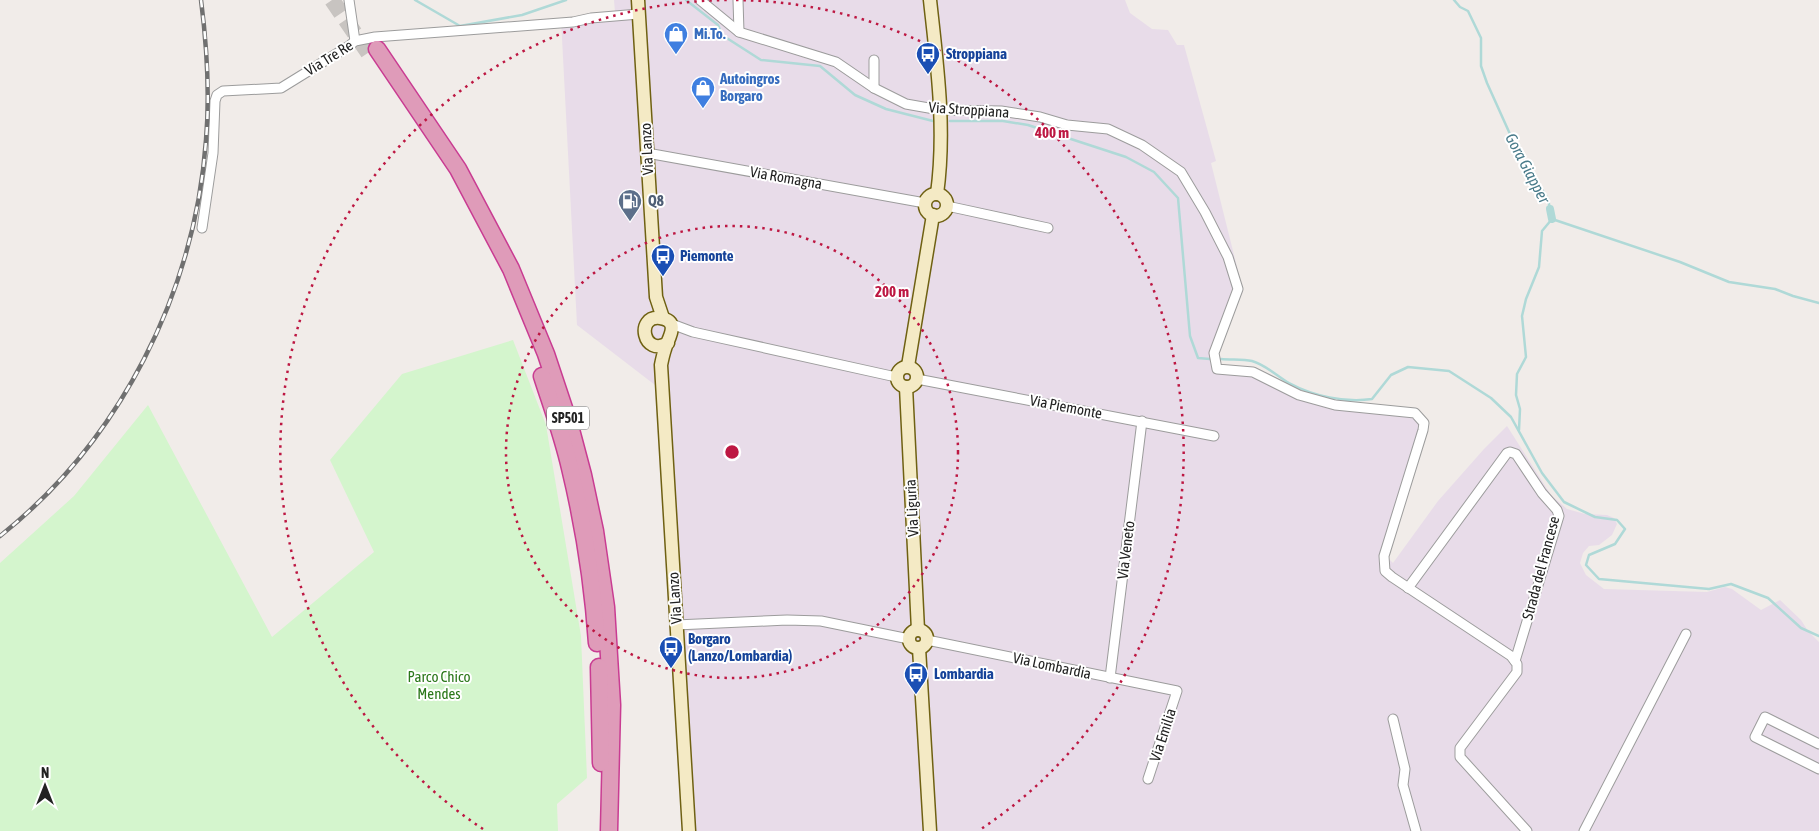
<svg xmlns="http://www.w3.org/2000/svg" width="1819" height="831" font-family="'Asap Condensed',sans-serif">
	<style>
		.industrial { fill: #e8dce9 }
		.park { fill: #d4f5cd }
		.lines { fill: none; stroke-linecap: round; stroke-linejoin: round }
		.stream { stroke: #afd9d7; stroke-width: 2.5 }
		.canal { stroke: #afd9d7; stroke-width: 8 }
		.highway-tunnel { stroke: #c8c4c1; stroke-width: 16; stroke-dasharray: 16 8; stroke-linecap: butt }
		.street-casing { stroke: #9c9c9c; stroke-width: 11 }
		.secondary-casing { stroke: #6f6112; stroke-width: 15 }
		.highway-casing { stroke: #c93c92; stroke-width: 19 }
		.street { stroke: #fff; stroke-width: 9 }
		.secondary { stroke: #f4eac5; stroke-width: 12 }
		.highway { stroke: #df9bb9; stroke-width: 16 }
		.rail-casing { stroke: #707070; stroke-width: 4.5 }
		.rail { stroke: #fff; stroke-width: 2.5; stroke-dasharray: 8; stroke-linecap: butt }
		.ring { fill: none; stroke: #bd1742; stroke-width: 2.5; stroke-dasharray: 2.5 5 }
		.labels { text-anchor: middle; stroke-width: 4; stroke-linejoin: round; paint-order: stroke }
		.shield { fill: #fff; stroke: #646464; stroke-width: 1 }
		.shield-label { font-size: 14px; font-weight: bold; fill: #222 }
		.shop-label { font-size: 15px; font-weight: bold; fill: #366cbe; stroke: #fff; text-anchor: start }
		.transit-label { font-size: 15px; font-weight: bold; fill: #164399; stroke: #fff; text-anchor: start }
		.street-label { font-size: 15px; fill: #222; stroke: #fff }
		.service-label { font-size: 15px; font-weight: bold; fill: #4e5e75; stroke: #fff; text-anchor: start }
		.park-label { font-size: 15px; fill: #2a7719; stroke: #fff }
		.water-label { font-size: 16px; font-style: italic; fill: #497b8a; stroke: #fff }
		.centre { fill: #bd1742; stroke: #fff; stroke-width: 2.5 }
		.ring-label { font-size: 15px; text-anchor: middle; font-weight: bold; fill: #bd1742; stroke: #fff; stroke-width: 4; stroke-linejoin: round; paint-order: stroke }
	</style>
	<rect width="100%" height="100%" fill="#f1ece9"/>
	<path class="industrial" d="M614,0h511l5,13 22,16 16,1 9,15h7l32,116 -5,2 32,128 -25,60 1,11 5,4h25l12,4 46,25 42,9 67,4 9,12 -38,137 6,6 45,-62 46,-52 23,-23 44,69 16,14 18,5 22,1 7,3 3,6 -5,11 -13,10 -10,1 -6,7 -3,10 6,12 18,14 103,3 18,-5 7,2 29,21 19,-10 21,20 7,11 11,11v189h-1136l-6,-75 -22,-371 -78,-60 -16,-306 54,-7z"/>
	<path class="park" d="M513,340l33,85 35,211 6,142 -30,26 1,27h-558v-268l74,-67 74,-91 124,232 102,-85 -44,-92 72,-86z"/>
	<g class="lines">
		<g class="stream">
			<path d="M415,0l45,26 62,-11 44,-15"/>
			<path d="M686,0l32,25 4,10 39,25 59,6 35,29 31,14 47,12"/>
			<path d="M1454,0l6,7 8,4 13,27v28l6,17 27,60 14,25 20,31 2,10"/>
			<path d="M950,121h53l25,4 98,32 28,15 24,26 12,138 8,22 12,1"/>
			<path d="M1221,359c10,1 22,0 31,2 14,4 25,15 37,22 24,13 56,20 83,16l19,-24 17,-8 41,4 42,27 20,19 31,56 22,29 31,15 22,3 8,9 -10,15 -26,11 -3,10 13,14 110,10 22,-5 37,14 33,30 18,8"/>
			<path d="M1519,430l1,-21 -4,-14 1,-21 9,-17 -4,-41 4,-17 13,-32 3,-36 10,-12 128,43 49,20 46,7 18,7 26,7"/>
		</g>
		<path class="canal" d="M1550,209l2,10"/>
		<path class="highway-tunnel" d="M332,0l37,54"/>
		<g class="street-casing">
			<g id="street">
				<path d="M349,0l6,41"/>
				<path d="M700,0l39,32 97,30 38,26 32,16 34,6 61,1 39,6 27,8 41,4 34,16 39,27 24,40 23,45 10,32 -24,64 3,16 36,3 46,23 36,10 80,8 9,10 -1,7 -39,126 1,15 7,6 119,79 6,8v8l-57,76v9l67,74"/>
				<path d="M738,0l1,32"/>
				<path d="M874,60v28"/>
				<path d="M647,153l278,50"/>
				<path d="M947,206l101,22"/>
				<path d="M202,228l11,-75 2,-52 2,-6 6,-4 58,-3 68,-42 6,-5 20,-4 198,-15 18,-4 48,-4"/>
				<path d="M669,323l24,9 203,45"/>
				<path d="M917,379l297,57"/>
				<path d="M1408,588l99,-135 3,-1 6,2 26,39 15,17 2,6 -44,145"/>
				<path d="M676,625l111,-5 34,1 88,18"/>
				<path d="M927,640l250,51 -29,88"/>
				<path d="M1110,678l32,-257"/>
				<path d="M1393,719l12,50 -2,16 13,46"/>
				<path d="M1819,744l-54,-27 -10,20 64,32"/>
				<path d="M1584,831l102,-197"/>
			</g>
		</g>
		<g class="secondary-casing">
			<g id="secondary">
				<path d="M638,0l18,297 7,21"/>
				<path d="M930,0c7,64 16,129 7,194"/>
				<circle cx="936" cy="205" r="11"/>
				<path d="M668,343c-25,15 -33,-28 -8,-25 22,3 7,22 5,31 -2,6 -3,11 -4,16l28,466"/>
				<path d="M908,366l25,-151"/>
				<circle cx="907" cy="377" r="10"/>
				<path d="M906,387l12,243"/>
				<circle cx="918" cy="639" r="9"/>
				<path d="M919,648l11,183"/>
			</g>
		</g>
		<g class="highway-casing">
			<g id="highway">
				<path d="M377,49l81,120 53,100 35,85 24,72 13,49 12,56 11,76 6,98 -3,126"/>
				<path d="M542,376c10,31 21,61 28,92 14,58 23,116 27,175"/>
				<path d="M599,667l2,96"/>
			</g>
		</g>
		<use href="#street" class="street"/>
		<use href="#secondary" class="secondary"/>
		<use href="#highway" class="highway"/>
		<g class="rail-casing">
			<path id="rail" d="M0,536c120,-95 195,-244 206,-396 4,-47 1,-93 -5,-140"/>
		</g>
		<use href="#rail" class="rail"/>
	</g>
	<g class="ring">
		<circle cx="732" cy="452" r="226"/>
		<path d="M483 829A452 452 0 0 1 728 0M736 0A452 452 0 0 1 981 829"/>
	</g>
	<defs>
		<g id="shop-pin" transform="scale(1.25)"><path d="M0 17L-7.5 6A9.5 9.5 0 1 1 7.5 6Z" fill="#3f7fe0" stroke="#fff"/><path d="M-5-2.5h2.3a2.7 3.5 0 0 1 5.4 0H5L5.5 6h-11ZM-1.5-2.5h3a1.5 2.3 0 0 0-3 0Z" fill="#fff"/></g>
		<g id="bus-pin" transform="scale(1.25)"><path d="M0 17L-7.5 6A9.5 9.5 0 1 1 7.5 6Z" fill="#1a4fb4" stroke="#fff"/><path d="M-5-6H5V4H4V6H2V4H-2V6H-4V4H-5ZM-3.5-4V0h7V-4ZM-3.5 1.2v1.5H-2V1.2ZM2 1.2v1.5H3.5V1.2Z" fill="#fff"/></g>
		<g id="fuel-pin" transform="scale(1.25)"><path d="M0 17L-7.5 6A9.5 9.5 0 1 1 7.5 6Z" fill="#5c6f8a" stroke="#fff"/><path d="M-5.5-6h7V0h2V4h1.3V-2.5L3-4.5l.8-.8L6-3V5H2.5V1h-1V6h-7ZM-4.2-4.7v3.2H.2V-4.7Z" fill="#fff"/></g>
	</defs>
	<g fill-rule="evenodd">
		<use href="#shop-pin" x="676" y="34"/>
		<use href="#bus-pin" x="928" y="54"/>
		<use href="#shop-pin" x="703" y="88"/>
		<use href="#fuel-pin" x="630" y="201"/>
		<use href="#bus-pin" x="663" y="256"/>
		<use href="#bus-pin" x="671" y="648"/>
		<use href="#bus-pin" x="916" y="674"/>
	</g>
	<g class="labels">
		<rect class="shield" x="547" y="406.5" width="42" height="23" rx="4"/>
		<g class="shield-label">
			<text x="568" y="423">SP501</text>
		</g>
		<g class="shop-label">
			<text x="694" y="39">Mi.To.</text>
			<text x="720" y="84">Autoingros<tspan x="720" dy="17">Borgaro</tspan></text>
		</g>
		<g class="transit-label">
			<text x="946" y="59">Stroppiana</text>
			<text x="680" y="261">Piemonte</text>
			<text x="688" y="644">Borgaro<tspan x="688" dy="17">(Lanzo/Lombardia)</tspan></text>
			<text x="934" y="679">Lombardia</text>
		</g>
		<g class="street-label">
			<text transform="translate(329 58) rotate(-32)" y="5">Via Tre Re</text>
			<text transform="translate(969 110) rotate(4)" y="5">Via Stroppiana</text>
			<text transform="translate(647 149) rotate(-93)" y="5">Via Lanzo</text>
			<text transform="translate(786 178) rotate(10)" y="5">Via Romagna</text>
			<text transform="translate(1066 407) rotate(11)" y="5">Via Piemonte</text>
			<text transform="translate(912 508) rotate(-93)" y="5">Via Liguria</text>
			<text transform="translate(1126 550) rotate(-83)" y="5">Via Veneto</text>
			<text transform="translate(1541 568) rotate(-75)" y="5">Strada del Francese</text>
			<text transform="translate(675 598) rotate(-94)" y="5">Via Lanzo</text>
			<text transform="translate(1052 666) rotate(12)" y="5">Via Lombardia</text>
			<text transform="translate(1163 735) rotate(-72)" y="5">Via Emilia</text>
		</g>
		<g class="service-label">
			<text x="648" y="206">Q8</text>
		</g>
		<g class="park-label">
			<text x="439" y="682">Parco Chico<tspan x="439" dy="17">Mendes</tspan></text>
		</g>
		<g class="water-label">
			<text transform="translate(1528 168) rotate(62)" y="6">Gora Giapper</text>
		</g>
	</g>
	<circle cx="732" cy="452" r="8" class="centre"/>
	<g class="ring-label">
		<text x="1052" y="138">400 m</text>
		<text x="892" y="297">200 m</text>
	</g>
	<g transform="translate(45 786)" stroke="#ffffff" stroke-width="4" paint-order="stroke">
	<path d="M0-4L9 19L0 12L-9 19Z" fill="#222222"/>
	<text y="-8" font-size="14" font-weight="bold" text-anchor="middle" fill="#222222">N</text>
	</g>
</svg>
